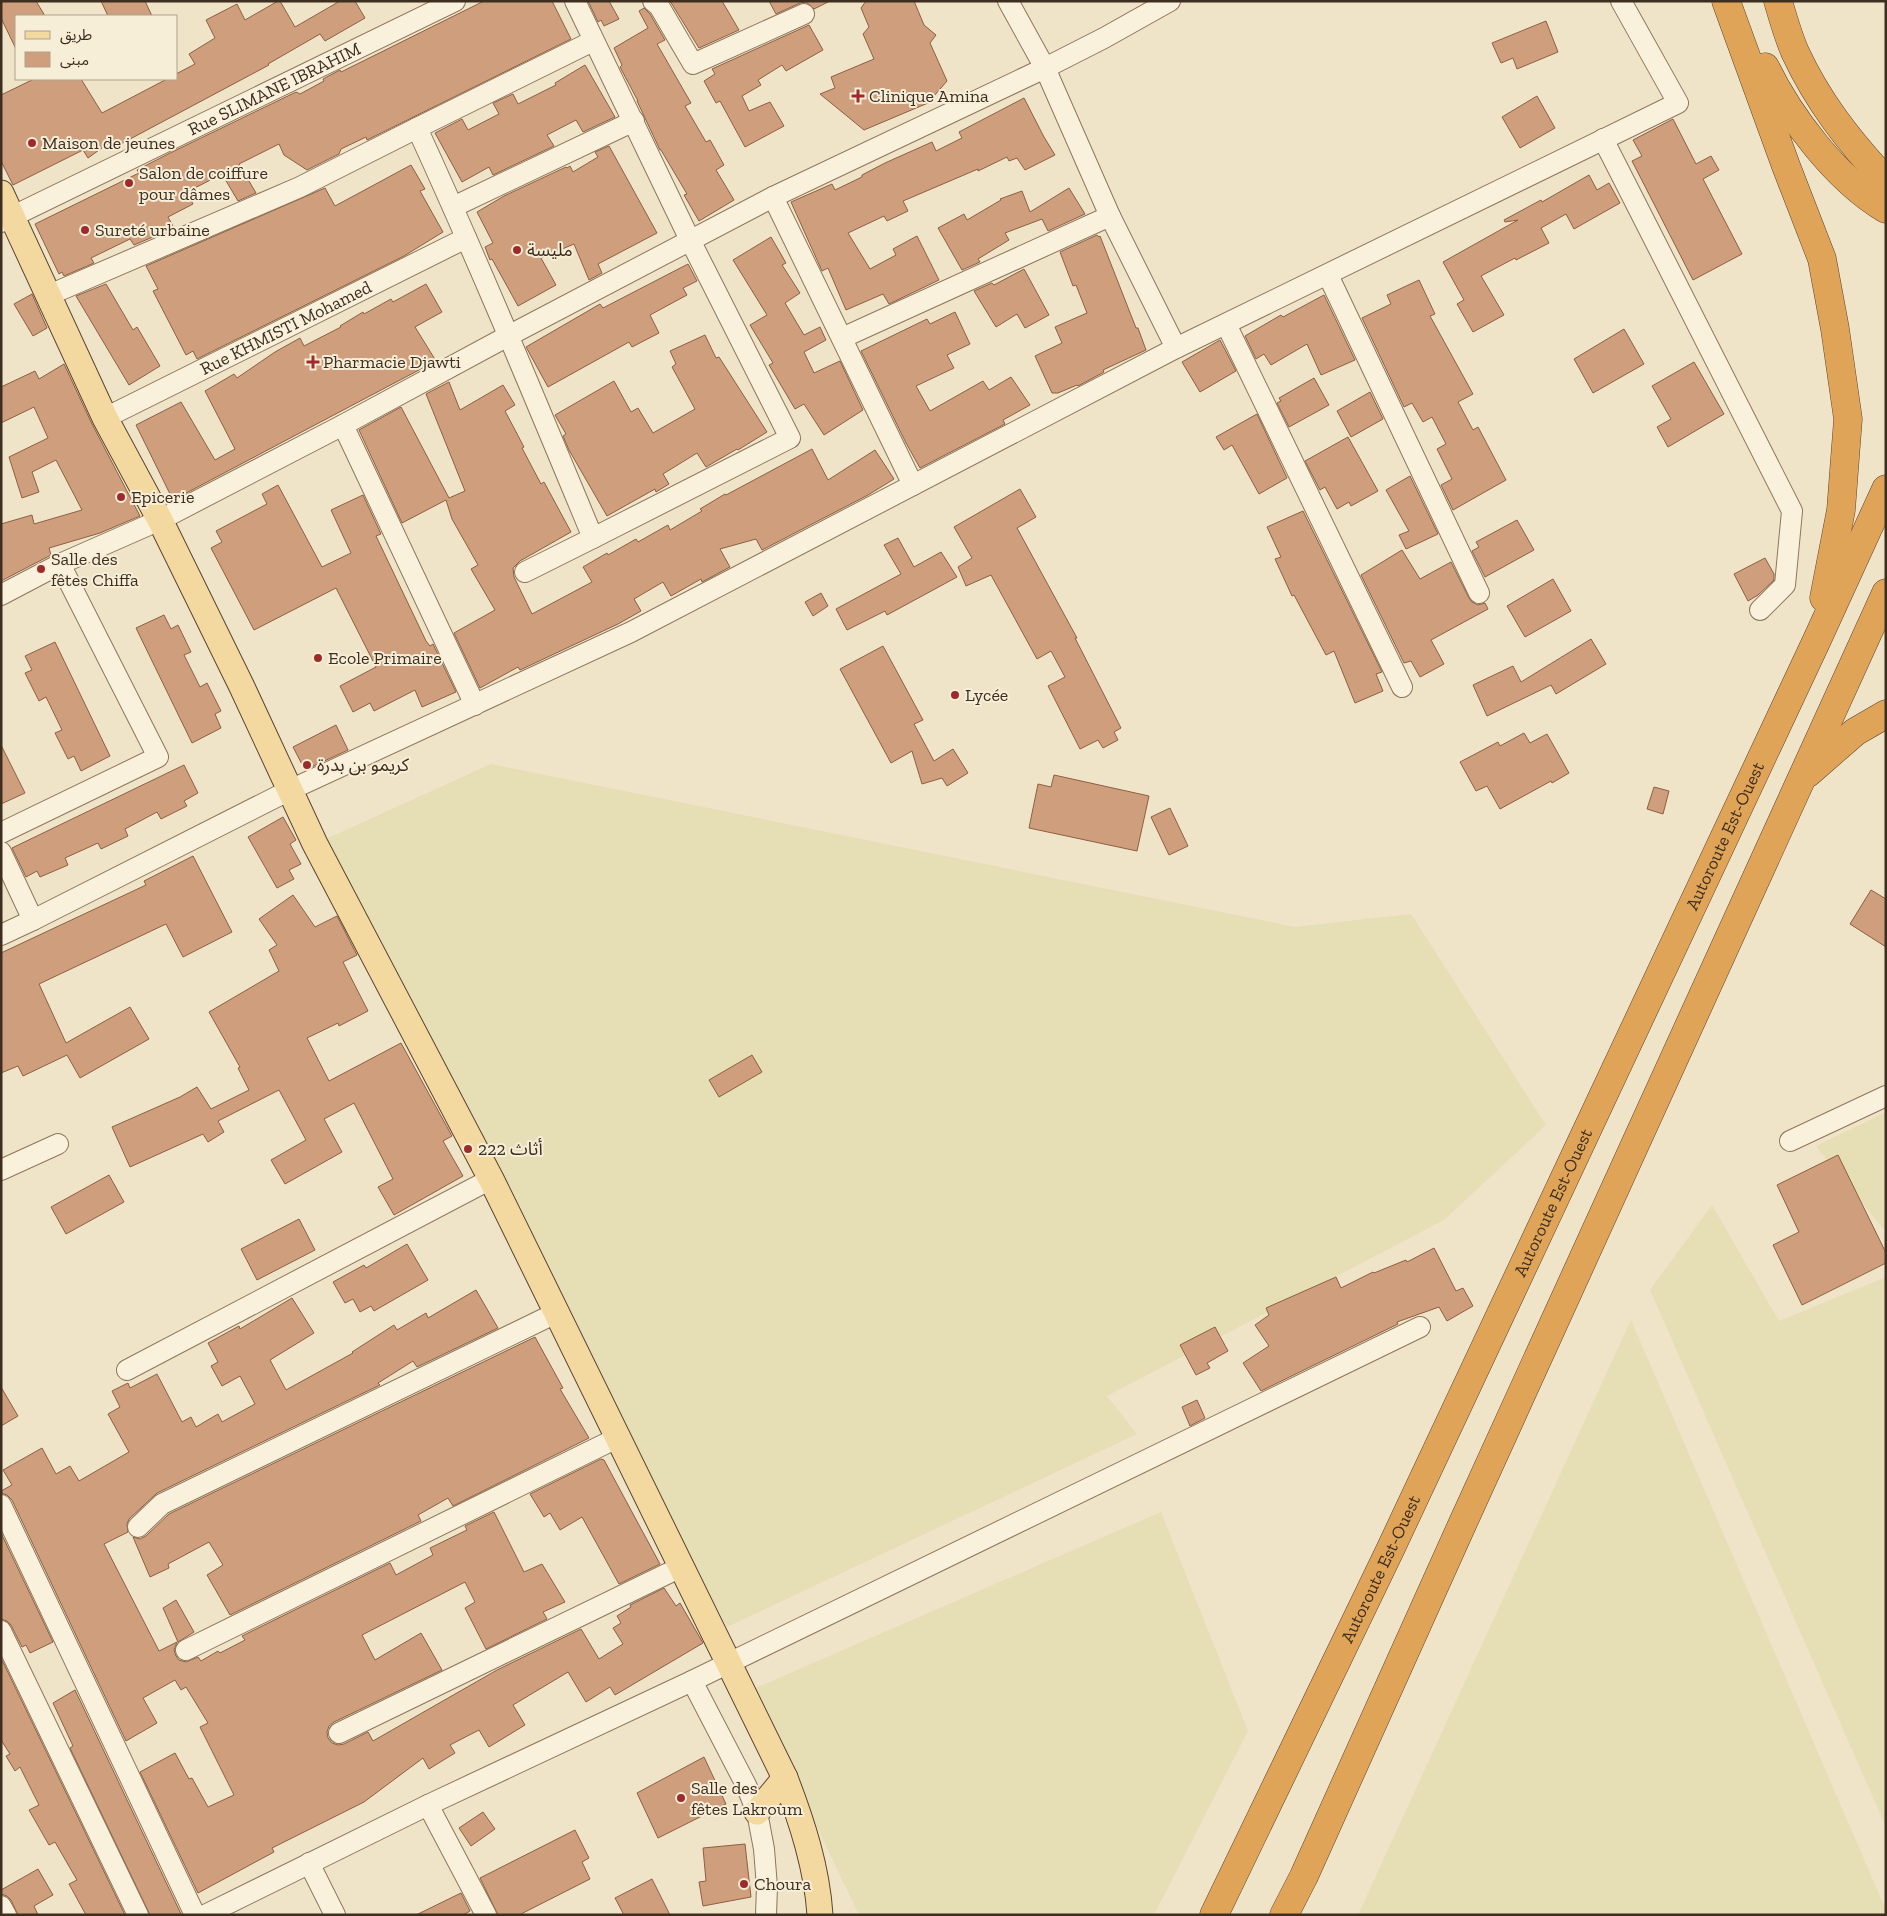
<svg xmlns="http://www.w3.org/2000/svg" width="1887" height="1916" font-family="'Zilla Slab','Noto Sans Arabic',serif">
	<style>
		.farmland { fill: #e6deb5 }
		.building { fill: #cf9f7d; stroke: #8d5f41 }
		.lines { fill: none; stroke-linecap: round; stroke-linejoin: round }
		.minor-casing { stroke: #8d765c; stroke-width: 22 }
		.major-casing { stroke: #5b4430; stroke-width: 27 }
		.highway-casing { stroke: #5b4430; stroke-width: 29 }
		.minor { stroke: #faf1dc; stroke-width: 20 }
		.major { stroke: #f3d9a0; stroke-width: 25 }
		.highway { stroke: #e0a458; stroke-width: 28 }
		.poi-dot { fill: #9e2a2b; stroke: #f7eed8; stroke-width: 2 }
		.labels { text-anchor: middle; stroke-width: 4; stroke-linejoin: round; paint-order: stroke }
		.street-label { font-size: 18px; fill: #3d2e20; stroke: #f7eed8 }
		.poi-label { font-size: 18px; fill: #3d2e20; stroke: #f7eed8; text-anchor: start }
	</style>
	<rect width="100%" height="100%" fill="#f0e4c8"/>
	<g class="farmland">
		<path d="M491,764l804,163 116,-13 135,211 -102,95 -337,176 30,38 -410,193 -412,-783z"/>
		<path d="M1886,1112v120l-70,-86z"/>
		<path d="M1712,1205l67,116 107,-44v550l-236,-537z"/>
		<path d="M1631,1320l255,590v5h-528z"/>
		<path d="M1161,1512l87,219 -94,184h-295l-108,-225z"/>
	</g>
	<g class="building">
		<path d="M1,1h35l9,15h-29v33l-15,-31z"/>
		<path d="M101,1h44l7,15h-44z"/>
		<path d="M278,1h2l15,26 45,-26h15l10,17 -40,23 -5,-7 -52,30 1,1 -152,81 -4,-6 -25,18 -5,-8 -70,35 -12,-24v-66l33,-16h47l21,34 65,-34h9v-5l19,-10 -6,-10 26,-16 -9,-18 31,-16 8,16z"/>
		<path d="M484,1h68l19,38 -204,101 -1,-3 -25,12 -2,5 -32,16 -23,-15 -5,-11 -40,20 17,29 -18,8 -16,-27 -35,18 6,12 -25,13 6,11 -40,17 -4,-6 -39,19 3,5 -30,13 -2,-4 -3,2 -24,-50 104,-51 -2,-3 31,-16 128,-62 4,2 24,-13 -1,-2 17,-9 1,2z"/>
		<path d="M588,1h21l10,18 -15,7 -3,-6 -3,2z"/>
		<path d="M670,1h52l17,29 -40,18z"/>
		<path d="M769,1h61l-16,8 -8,-7 -6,1 -24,11z"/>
		<path d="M866,1h48l10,24 12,10 -6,8 17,38 -19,22 -64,27 -44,-36 15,-6 -4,-11 43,-18 -11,-25 6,-7 -8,-19z"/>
		<path d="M644,8l6,6 15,26 -8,4 34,59 -6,3 21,36 4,-2 14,25 -8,5 18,30 -35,21 -15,-26 3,-1 -26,-44h-1l-23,-49h1l-18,-34 2,-2 -8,-17 34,-20 -9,-17z"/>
		<path d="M1546,21l12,31 -41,17 -4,-11 -12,5 -9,-20z"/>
		<path d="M809,25l14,25 -37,21 -4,-6 -24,15 3,5 -19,11 7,15 21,-9 14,24 -39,21 -25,-46 -4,2 -12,-22 11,-7 -3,-5z"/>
		<path d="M585,65l30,52 -32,15 -7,-12 -29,15 7,11 -61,29 -4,-8 -27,15 -27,-49 27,-14 6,11 31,-16 -6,-11 20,-9 5,10 38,-19 -1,-2z"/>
		<path d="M1537,96l18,32 -35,20 -18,-31z"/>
		<path d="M1024,98l20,39 11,18 -30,15 -8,-12 -8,3 -2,-4 -29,14v-2l-75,32 5,10 -21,10 -3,-5 -36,17 22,36 26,-14 -3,-6 24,-13 22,44 -50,24 -6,-10 -37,16 -18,-42 -6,3 -31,-69 41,-18 3,6 27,-13v-2l23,-12 47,-21 4,9 26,-13 -3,-6z"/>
		<path d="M1673,119l23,45 15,-8 8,14 -16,9 39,75 -49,26 -61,-119 10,-5 -9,-16z"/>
		<path d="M609,146l48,87 -59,31 4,9 -13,7 -15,-36 -33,14 15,27 -38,21 -26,-47 -2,1 -5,-13 8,-4 -16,-31 27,-16 62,-29 1,1 3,-2 3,6 25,-15 -3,-5z"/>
		<path d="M411,165l14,24 -5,2 23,41 -39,24 -207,103 -4,-8 -7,4 -33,-64 5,-2 -12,-23 179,-78 10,18z"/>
		<path d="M1589,175l8,15 12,-7 11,20 -46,26 -8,-15 -25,14 8,15 -33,17 -1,-2 -34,18 23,39 -31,17 -16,-28 7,-4 -21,-38 75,-42 -13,2 -1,-2 37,-20 1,2z"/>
		<path d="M1069,188l16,26 -37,17 -6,-12 -37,14 4,7 -31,19 2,3 -18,8 -24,-42 26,-14 3,6 34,-20 -1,-1 22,-8 8,21z"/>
		<path d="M1097,235l2,2 1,-1 36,92h2l8,22 -43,20 1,2 -26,14 -1,-1 -19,8h-6l-17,-37 27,-13 -7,-16 32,-14 -11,-28 -3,1 -13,-34z"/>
		<path d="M771,237l15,26 -4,2 18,28 -15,10 19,32 16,-8 6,13 -22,12 10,21 26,-12 23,49 -39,25 -20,-31 -9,5 -26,-44 4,-2 -23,-38 17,-10 -34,-55z"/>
		<path d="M688,264l9,17 -14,7 4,7 -37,20 9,18 -27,14 -3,-5 -81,45 -22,-40 74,-43 3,4z"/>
		<path d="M1024,269l25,46 -24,13 -8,-14 -21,13 -22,-36 18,-8 2,2z"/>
		<path d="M1419,280l16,34 -5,2 43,78 -15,8 15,28 5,-3 28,53 -53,30 -12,-25 11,-6 -15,-30 9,-5 -14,-27 -9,5 -11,-19 -8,4 -42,-89 29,-14 -4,-9z"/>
		<path d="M106,284l27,46 4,-3 23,39 -31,19 -53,-89z"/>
		<path d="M426,284l16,28 -27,15 21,34 -263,139 -37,-75 45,-23 34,58 20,-11 -30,-58 29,-17 3,4 38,-26 25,-14 4,8 37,-19 -1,-1 23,-14 1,2 27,-15 2,3z"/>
		<path d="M32,294l15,34 -14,8 -19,-32z"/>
		<path d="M1324,295l31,65 -34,15 -14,-31 -36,21 -7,-11 -8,5 -11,-23 36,-21 2,2z"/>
		<path d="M955,312l15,32 -23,11 7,13 -38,18 14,25 53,-30 6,9 22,-13 19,28 -27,15 2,4 -85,44 -14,-25 -45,-92 66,-32 3,5z"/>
		<path d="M1624,329l20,35 -51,29 -19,-34z"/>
		<path d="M705,335l11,23 3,-1 48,75 -29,18 -1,-1 -31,18 -9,-14 -34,21 6,10 -13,8 -1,-3 -48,27 -38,-66 -6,-14 3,-2 -11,-19 59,-34 17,31 7,-4 15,25 42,-24 -23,-42 4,-3 -6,-13z"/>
		<path d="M1220,340l16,31 -36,21 -18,-30z"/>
		<path d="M1694,362l30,52 -56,33 -11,-20 14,-8 -19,-33z"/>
		<path d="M64,364l28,60 48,92 -40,17 -51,15 2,7 -50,26v-57l31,-9 2,9 48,-14 -26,-50 -24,12 7,20 -17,6 -13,-41 39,-19 -14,-31 -33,16v-36l34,-16 4,8z"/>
		<path d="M1314,378l15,27 -40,22 -12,-24 4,-2 -2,-3z"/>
		<path d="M449,382l11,28 43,-25 12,20 -10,6 19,36 -2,1 19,36 3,-2 27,50 -51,29 -7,7 1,9 18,37 60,-32 -9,-15 24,-14 1,2 28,-16 2,3 30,-17 2,5 32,-19 -2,-2 25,-15 1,1 86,-46 16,31 47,-30 19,29 -26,16 -106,55 -6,-11 -36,10 10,18 -28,15 -1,-3 -30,17 -8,-14 -29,17 7,12 -23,13 -98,46 -2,-3 -38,21 -26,-55 41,-23 -24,-41 7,-4 -26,-46 -6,-19 -44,23 -43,-93 42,-23 48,91 16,-7 -39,-97z"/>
		<path d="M1370,392l13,27 -32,18 -14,-26z"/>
		<path d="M1257,414l30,64 -28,16 -27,-49 -8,5 -8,-13z"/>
		<path d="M1348,437l30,54 -27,15 -2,-4 -12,7 -12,-22 -5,3 -15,-29z"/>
		<path d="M1410,476l28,58 -32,15 -7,-14 10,-4 -23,-41z"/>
		<path d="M278,485l44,82 29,-14 -20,-43 32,-15 18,39 -5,2 50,105 4,5 3,-2 23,48 -34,15 -7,-17 -41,21 -4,-8 -17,9 -13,-26 36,-19 -40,-79 -82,42 -43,-82 11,-6 -6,-11 51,-27 -5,-10z"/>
		<path d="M1020,489l16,28 -19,11 60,110h-2l46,90 -7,4 4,8 -15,8 -5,-8 -18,9 -32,-63 17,-9 -14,-26 -14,8 -46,-84 -25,11 -8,-19 14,-9 -18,-31z"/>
		<path d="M1303,511l79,161 -6,2 7,17 -28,12 -21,-52 -8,4 -32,-60 -2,1 -17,-37 6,-2 -14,-30z"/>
		<path d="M1517,520l17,30 -49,27 -13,-26 7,-4 -3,-5z"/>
		<path d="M898,538l16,29 27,-15 16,25 -70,38 -2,-4 -38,19 -11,-21 65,-35 -17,-29z"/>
		<path d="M1402,550l18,29 31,-17 18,36 3,4 6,3 7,-2 3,6 -57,31 13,24 -24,13 -9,-16 -7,2 -43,-88z"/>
		<path d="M1765,558l9,16v6l-16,15 -10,6 -14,-27z"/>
		<path d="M1553,579l18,32 -46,26 -18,-31z"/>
		<path d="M821,593l7,13 -15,10 -8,-14z"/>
		<path d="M164,615l7,14 7,-4 13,27 -7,3 16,32 7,-4 14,28 -6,3 6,14 -29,15 -56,-115z"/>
		<path d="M1591,639l15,25 -50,30 -5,-9 -64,31 -14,-31 40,-19 8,16z"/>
		<path d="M55,642l55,114 -29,15 -7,-15 -6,3 -13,-26 7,-3 -16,-33 -7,4 -14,-28 7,-3 -7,-14z"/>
		<path d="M883,646l40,74 -9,4 20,37 19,-12 15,24 -21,13 -5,-8 -20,6 -10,-33 -21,12 -51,-94z"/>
		<path d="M336,725l12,25 -43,20 -12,-23z"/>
		<path d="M1524,733l6,10 17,-9 22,39 -17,10 -1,-2 -51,28 -13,-23 -11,5 -16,-29 38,-20 2,4z"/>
		<path d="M1,745l24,48 -24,11z"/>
		<path d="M184,765l14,28 -14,8 3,5 -26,13 -4,-7 -32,17 3,7 -27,13 -3,-6 -33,15 3,7 -28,12 -3,-6 -11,6 -14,-29z"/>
		<path d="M1054,775l95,21 -12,55 -108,-23 9,-44 13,3z"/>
		<path d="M1654,787l15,4 -6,23 -16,-5z"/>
		<path d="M1170,808l18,38 -19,9 -18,-38z"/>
		<path d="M283,817l13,23 -6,4 11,20 -12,6 5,9 -17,9 -29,-51z"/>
		<path d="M193,856l39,76 -49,25 -17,-33 -127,60 27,59 64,-36 19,32 -69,39 -13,-23 -44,21 -5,-10 -17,7v-120l145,-68 -2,-4z"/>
		<path d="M1871,890l15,9v48l-36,-23z"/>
		<path d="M293,895l22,32 22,-11 20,39 -14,7 25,49 -29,15 -1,-3 -31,15 22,43 72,-38 51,93 -9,5 20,35 -69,39 -16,-28 15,-8 -39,-76 -30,16 18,33 -57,32 -14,-24 35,-20 -27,-50 -61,31 6,11 -16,10 -5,-8 -73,33 -18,-40 68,-30 17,-10 14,22 38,-19 -11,-22 2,-1 -31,-55 70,-41 -10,-21 8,-5 -18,-26z"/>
		<path d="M752,1055l10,17 -43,25 -10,-17z"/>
		<path d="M1838,1155l48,98v10l-84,42 -29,-60 26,-13 -22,-47z"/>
		<path d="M109,1175l15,27 -58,32 -15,-27z"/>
		<path d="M299,1219l16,31 -58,30 -16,-31z"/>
		<path d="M407,1244l21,36 -54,31 -3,-5 -11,6 -7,-13 -8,4 -12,-21 31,-17 2,3z"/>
		<path d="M1434,1248l22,43 7,-3 10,18 -26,15 -8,-14 -42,15 1,2 -137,67 -18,-28 26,-17 -14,-21 14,-10 -3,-7 70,-31 5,11 32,-16 1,1 32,-13 1,2z"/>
		<path d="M476,1290l22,38 -81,39 -4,-6 -35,22 2,2 -223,108 -28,26 -2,5 1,8 -24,12 55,107 18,-9 -3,8 2,6 3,4 7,2 12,-5 3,4 17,-10 2,2 25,-13 -3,-4 148,-73 6,12 37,-20 -3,-7 37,-18 -2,-4 29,-14 30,60 18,-8 23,38 -22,10 4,7 -61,30 -21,-41 10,-6 -10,-20 -103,53 13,25 46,-27 21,37 -108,52 -5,4 -2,6 1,6 4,5 6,2 6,-1 24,-12 5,9 124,-71 84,-41 18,30 24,-15 -10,-16 8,-5 -4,-7 14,-9 -1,-2 34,-17 12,18 4,-3 23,40 -88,52 -5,-8 -24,15 -18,-30 -55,33 12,20 -36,22 -10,-17 -29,15 5,8 -26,16 -6,-11 -59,44 -92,46 2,4 -76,41 -58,-121 35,-19 14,26 3,-1 16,29 26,-12 -34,-68 8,-4 -22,-36 -5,3 -6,-10 -32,18 14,25 -31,18 -114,-241 -5,-5 -6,-2v-2l11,-6 -9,-15 39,-22 14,26 14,-8 9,15 50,-29 -21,-38 12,-7 -8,-16 16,-8 2,5 27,-14 25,48 9,-5 5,10 22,-13 4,8 33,-18 -15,-28 -18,10 -11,-20 7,-4 -10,-19 31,-17 1,3 52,-31 22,35 -44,27 16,30 67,-37 -1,-1 42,-27 3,5 29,-17 2,5z"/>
		<path d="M1215,1327l13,24 -21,12 3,5 -14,7 -16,-30z"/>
		<path d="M535,1337l28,51 -3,1 29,49 -136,68 -5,-8 -30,17 3,6 -191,94 -23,-40 16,-10 -14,-23 -41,22 1,4 -19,9 -17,-40 7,2 6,-3 23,-22z"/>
		<path d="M1,1387l17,29 -17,10z"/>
		<path d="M1197,1400l8,18 -15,8 -8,-19z"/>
		<path d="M601,1459l3,1 56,104 -41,20 -37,-67 -22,13 -10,-17 -6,4 -14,-23z"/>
		<path d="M1,1533l52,109 -23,11 -4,-8 -4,2 -11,-22 -4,-4 -6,-2z"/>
		<path d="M176,1600l18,32 -16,10 -15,-34z"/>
		<path d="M1,1659l2,3 122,253h-39l-17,-31 8,-4 -22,-38 -6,3 -20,-35 10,-5 -19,-38 -5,4 -9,-15 4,-2 -9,-14z"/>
		<path d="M75,1690l106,224 -1,1h-30l-80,-167 3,-2 -20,-43z"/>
		<path d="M704,1757l22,47 -68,34 -21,-45z"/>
		<path d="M483,1812l12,17 -24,17 -12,-18z"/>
		<path d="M575,1830l14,28 -7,4 8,17 -71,36h-21l-18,-37z"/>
		<path d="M745,1844l6,53 -48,9 -4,-24 7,-1 -3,-33z"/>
		<path d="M38,1869l15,26 -19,11 4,9h-20l-7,-15 -4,-4 -6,-2v-4z"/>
		<path d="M652,1879l18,36h-46l-9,-17z"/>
		<path d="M461,1893l9,18 -7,4h-47z"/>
	</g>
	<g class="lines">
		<g class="minor-casing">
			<g id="minor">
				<path d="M575,1l115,239 100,198 -197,100c-57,-137 -114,-275 -176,-410l176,-87"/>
				<path d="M653,1l6,5 34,58 111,-50"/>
				<path d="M1008,1l37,67 65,148 66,132"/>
				<path d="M1603,139l189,372 -7,74 -25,25"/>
				<path d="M773,197l140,288"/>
				<path d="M453,207l181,-86"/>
				<path id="s1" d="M1,222l454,-221"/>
				<path d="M1328,275l151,318"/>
				<path d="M49,295l251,-108 117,-59"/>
				<path d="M1226,324l176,363"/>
				<path d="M842,338l268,-122"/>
				<path id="s2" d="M105,418l361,-180"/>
				<path d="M343,425l132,280"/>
				<path d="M525,572l68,-34"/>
				<path d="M1,595l59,-31 100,-44 183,-95 165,-89 265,-139 272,-129 59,-30 66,-37"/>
				<path d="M1,833l157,-76 -98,-193"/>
				<path d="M1,852l32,68"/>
				<path d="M1,935l32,-15 257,-130 341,-158 545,-284 502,-245 -57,-102"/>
				<path d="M1790,1141l96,-45"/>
				<path d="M1,1170l57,-26"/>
				<path d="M127,1370l364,-191"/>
				<path d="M1,1505l194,410"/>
				<path d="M138,1527l24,-23 394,-191"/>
				<path d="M1,1631l137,284"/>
				<path d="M186,1650l431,-212"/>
				<path d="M692,1681l54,104 11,27 7,37 3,38 -1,28"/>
				<path d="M339,1733l342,-166"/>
				<path d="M428,1805l58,110"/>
				<path d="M309,1863l26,52"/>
				<path d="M1,1906l5,9"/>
				<path d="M205,1915l223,-110 264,-124 728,-354"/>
			</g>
		</g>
		<g class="major-casing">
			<g id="major">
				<path d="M1,193l104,225 55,102 82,167 73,157 176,335 294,599c17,44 32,90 35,137"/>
				<path d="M757,1812l28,-34"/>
			</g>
		</g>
		<g class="highway-casing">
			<g id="highway">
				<path d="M1726,1l60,165 36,93 13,70 13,90 -7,91 -17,88"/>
				<path d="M1778,1c5,17 10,35 17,51 23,50 54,89 91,129"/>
				<path d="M1765,67c25,51 72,113 121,142"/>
				<path d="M1808,773l47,-41 31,-18"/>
				<path id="s3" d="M1214,1915l176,-365 426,-908 70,-153"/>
				<path d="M1284,1915l20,-39 157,-349 425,-934"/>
			</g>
		</g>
		<use href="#minor" class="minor"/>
		<use href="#major" class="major"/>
		<use href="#highway" class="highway"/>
	</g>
	<g class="poi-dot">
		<path d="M855.5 88.5h5v5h5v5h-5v5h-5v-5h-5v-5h5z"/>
		<circle cx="32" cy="143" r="5"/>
		<circle cx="129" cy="183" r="5"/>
		<circle cx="85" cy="230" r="5"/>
		<circle cx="517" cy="250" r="5"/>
		<path d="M310.5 354.5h5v5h5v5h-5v5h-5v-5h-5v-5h5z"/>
		<circle cx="121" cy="497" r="5"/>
		<circle cx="41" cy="569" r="5"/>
		<circle cx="318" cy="658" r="5"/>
		<circle cx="955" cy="695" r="5"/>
		<circle cx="307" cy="765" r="5"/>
		<circle cx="468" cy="1149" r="5"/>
		<circle cx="681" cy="1798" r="5"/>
		<circle cx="744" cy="1884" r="5"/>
	</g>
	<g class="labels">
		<g class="street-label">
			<text dy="6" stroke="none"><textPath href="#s1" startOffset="304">Rue SLIMANE IBRAHIM</textPath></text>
			<text dy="6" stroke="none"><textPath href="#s2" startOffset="202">Rue KHMISTI Mohamed</textPath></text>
			<text dy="6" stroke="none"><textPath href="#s3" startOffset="1194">Autoroute Est-Ouest</textPath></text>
			<text dy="6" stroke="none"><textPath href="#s3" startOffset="789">Autoroute Est-Ouest</textPath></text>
			<text dy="6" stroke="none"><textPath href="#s3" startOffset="384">Autoroute Est-Ouest</textPath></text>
		</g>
		<g class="poi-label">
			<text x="869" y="102">Clinique Amina</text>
			<text x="42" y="149">Maison de jeunes</text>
			<text x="139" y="179">Salon de coiffure<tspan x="139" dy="21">pour dâmes</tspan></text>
			<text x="95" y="236">Sureté urbaine</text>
			<text x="527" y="256">مليسة</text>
			<text x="323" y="368">Pharmacie Djawti</text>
			<text x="131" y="503">Epicerie</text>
			<text x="51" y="565">Salle des<tspan x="51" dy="21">fêtes Chiffa</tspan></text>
			<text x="328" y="664">Ecole Primaire</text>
			<text x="965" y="701">Lycée</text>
			<text x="317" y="771">كريمو بن بدرة</text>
			<text x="478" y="1155">أثاث 222</text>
			<text x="691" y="1794">Salle des<tspan x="691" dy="21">fêtes Lakroum</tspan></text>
			<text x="754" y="1890">Choura</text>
		</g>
	</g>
	<rect width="1887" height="1916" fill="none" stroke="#3d2e20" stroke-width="5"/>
	<rect x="15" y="15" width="162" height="65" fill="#f7eed8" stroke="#ada18e"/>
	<rect x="25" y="31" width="25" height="8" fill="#f3d9a0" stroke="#ada18e"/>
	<text x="60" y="40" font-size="15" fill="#3d2e20">طريق</text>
	<rect x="25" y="52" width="25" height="15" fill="#cf9f7d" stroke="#ada18e"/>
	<text x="60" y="65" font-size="15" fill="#3d2e20">مبنى</text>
</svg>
